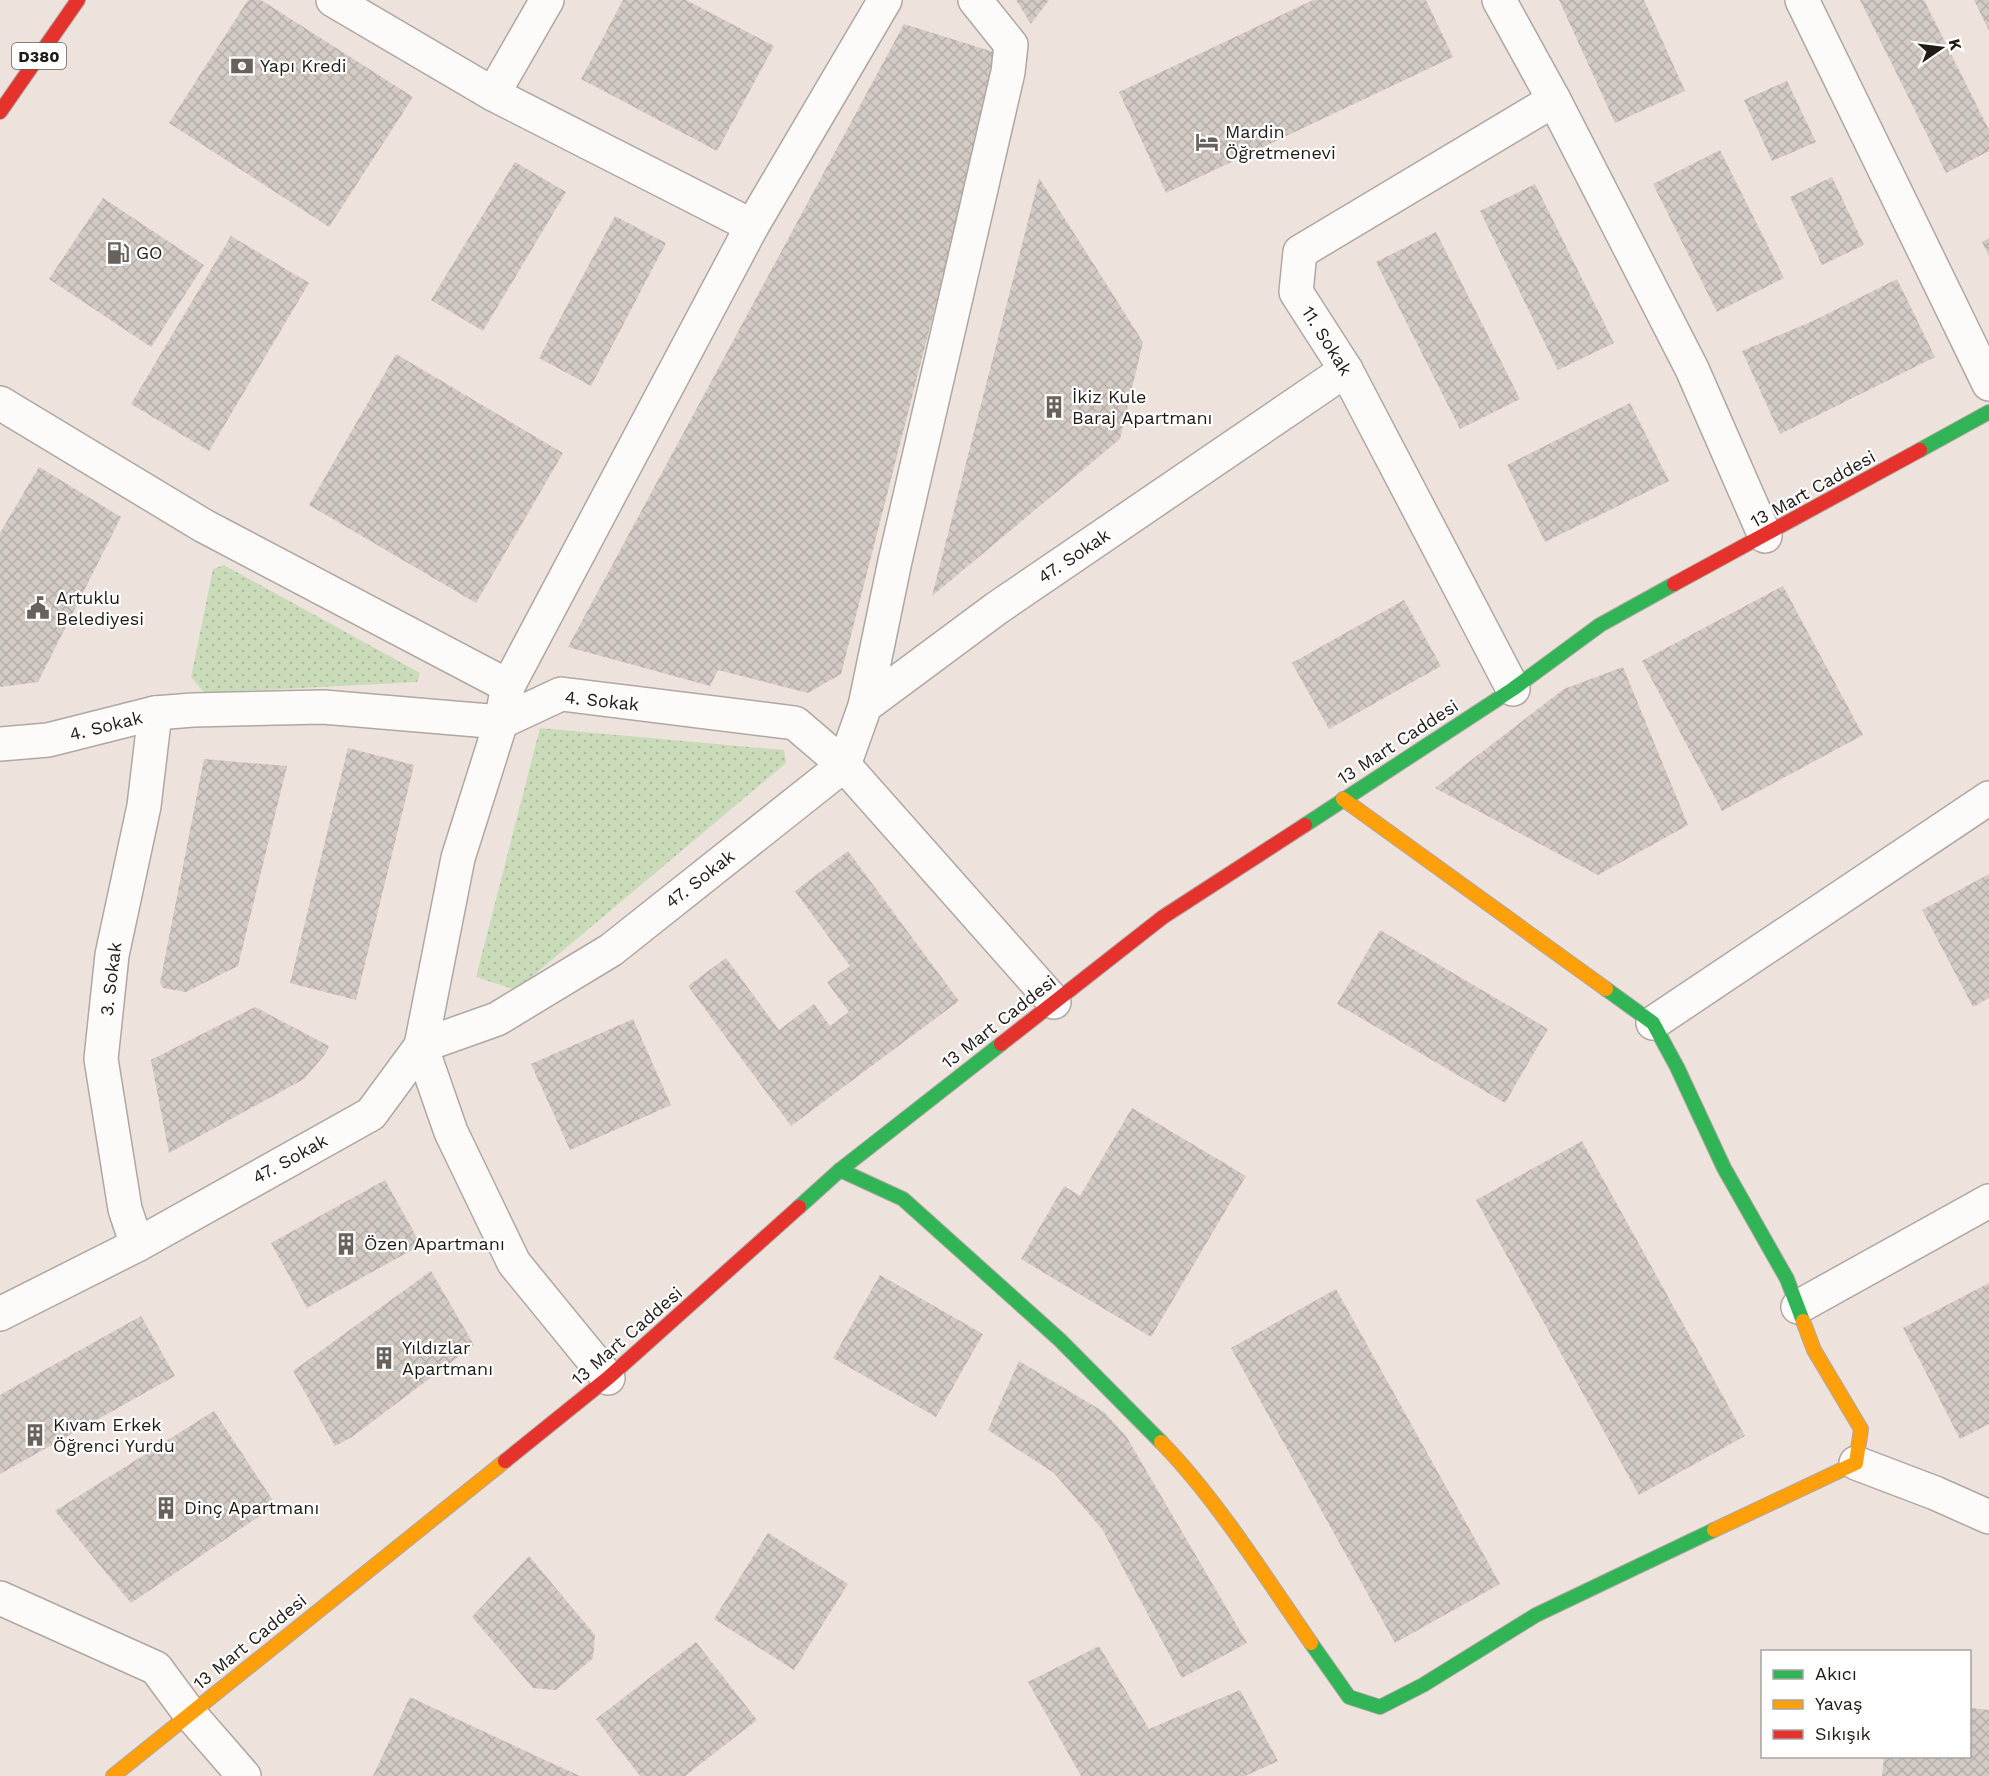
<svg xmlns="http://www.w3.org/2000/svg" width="1989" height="1776" font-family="'Work Sans',sans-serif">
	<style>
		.park { fill: url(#park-dots) }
		.building { fill: url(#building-cross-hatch) }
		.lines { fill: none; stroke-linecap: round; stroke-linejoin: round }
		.street-casing { stroke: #afa7a2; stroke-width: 36 }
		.fast-casing { stroke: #afa7a2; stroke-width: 16 }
		.slow-casing { stroke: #afa7a2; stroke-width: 16 }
		.jam-casing { stroke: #afa7a2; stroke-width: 16 }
		.street { stroke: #fcfbfa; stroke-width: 33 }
		.fast { stroke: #30b455; stroke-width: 14 }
		.slow { stroke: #ff9f0a; stroke-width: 14 }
		.jam { stroke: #e5322d; stroke-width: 14 }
		.labels { text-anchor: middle; stroke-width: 4.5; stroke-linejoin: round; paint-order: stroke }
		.shield { fill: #fff; stroke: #645f5c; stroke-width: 1.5 }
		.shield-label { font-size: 16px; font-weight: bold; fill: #211b16 }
		.poi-label { font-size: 18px; fill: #211b16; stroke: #fff; text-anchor: start }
		.street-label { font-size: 18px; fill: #211b16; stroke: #fff }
	</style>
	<defs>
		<pattern id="park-dots" width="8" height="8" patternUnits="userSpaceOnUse" patternTransform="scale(1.5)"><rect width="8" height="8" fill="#cadbba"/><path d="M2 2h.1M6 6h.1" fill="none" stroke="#adbb9f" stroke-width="1.8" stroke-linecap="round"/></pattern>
		<pattern id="building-cross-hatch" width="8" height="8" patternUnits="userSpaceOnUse" patternTransform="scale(1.5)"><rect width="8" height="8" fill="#d3cac4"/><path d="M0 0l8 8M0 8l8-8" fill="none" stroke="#b5ada8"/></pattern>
	</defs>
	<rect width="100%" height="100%" fill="#eee3dc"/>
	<g class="park">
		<path d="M224,565l196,108 -3,9 -212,11 -14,-16 22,-108z"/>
		<path d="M540,728l244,22 2,13 -270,227 -40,-13z"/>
	</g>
	<g class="building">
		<path d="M248,0h13l152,97 -84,130 -160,-104z"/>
		<path d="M623,0h63l88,46 -57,105 -136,-72z"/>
		<path d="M1016,0h33l-18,24z"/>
		<path d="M1313,0h113l27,57 -287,136 -47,-101z"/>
		<path d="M1559,0h85l41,91 -70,32z"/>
		<path d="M1860,0h64l65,130v21l-43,22z"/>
		<path d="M1974,0h15v31z"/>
		<path d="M904,24l96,30 -159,620 -33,19 -90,-23 -8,16 -142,-39z"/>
		<path d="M1787,81l29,61 -44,19 -28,-61z"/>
		<path d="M1720,150l64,128 -67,34 -64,-128z"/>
		<path d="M515,162l51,30 -83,139 -52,-31z"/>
		<path d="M1832,177l32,68 -42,20 -32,-68z"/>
		<path d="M1039,178l104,164 -23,97 -188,157z"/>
		<path d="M1535,184l79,159 -56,27 -78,-159z"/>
		<path d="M103,198l101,67 -53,82 -102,-68z"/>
		<path d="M615,216l51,27 -75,143 -52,-28z"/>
		<path d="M1436,232l84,167 -60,30 -84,-167z"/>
		<path d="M231,236l78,47 -100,168 -78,-47z"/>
		<path d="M1989,238v18l-7,-14z"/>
		<path d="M1897,279l38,78 -155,77 -38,-83 73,-31z"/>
		<path d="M396,354l167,99 -87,150 -167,-98z"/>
		<path d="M1630,403l39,78 -124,61 -38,-77z"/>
		<path d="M39,467l82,50 -83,165 -38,5v-154z"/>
		<path d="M1783,586l80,149 -141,76 -80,-150z"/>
		<path d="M1404,600l37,66 -112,63 -37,-66z"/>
		<path d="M1623,667l65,158 -90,50 -163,-87 129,-99z"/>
		<path d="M348,748l66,17 -58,235 -66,-17z"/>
		<path d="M204,759l83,7 -49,200 -52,26 -23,-4 -3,-5z"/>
		<path d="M848,851l111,150 -168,125 -103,-140 38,-28 53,72 35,-26 16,22 19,-14 -22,-30 23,-16 -55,-75z"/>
		<path d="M1989,874v124l-16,9 -51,-97z"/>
		<path d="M1380,930l168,99 -43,74 -168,-99z"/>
		<path d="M255,1007l74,39 -3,7 -22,26 -135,74 -18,-93z"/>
		<path d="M633,1019l38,86 -101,45 -39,-86z"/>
		<path d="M1132,1108l114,68 -95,161 -130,-78 43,-73 16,10z"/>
		<path d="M1582,1141l163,295 -106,59 -163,-295z"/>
		<path d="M385,1180l36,65 -114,63 -36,-65z"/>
		<path d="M431,1271l43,74 -122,92 -17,9 -42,-75z"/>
		<path d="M880,1275l103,59 -47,83 -103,-59z"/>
		<path d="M1989,1283v141l-29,15 -57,-111z"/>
		<path d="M1336,1289l164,295 -105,59 -164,-295z"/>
		<path d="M141,1316l34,60 -175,98v-79z"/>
		<path d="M1019,1361l85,51 22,24 121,207 -65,35 -80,-149 -48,-56 -66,-43z"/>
		<path d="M214,1411l62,94 -145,98 -76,-92z"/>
		<path d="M768,1533l80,51 -54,86 -80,-51z"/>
		<path d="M529,1556l66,79 -2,23 -37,32 -23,-2 -61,-71z"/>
		<path d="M696,1642l61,78 -72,56h-45l-44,-57z"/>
		<path d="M1099,1646l50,83 91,-39 38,71 -33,15h-164l-53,-94z"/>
		<path d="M410,1697l137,64 33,15h-207z"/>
		<path d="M1970,1708l19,2v66h-107l2,-20h86z"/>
	</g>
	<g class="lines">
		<g class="street-casing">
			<g id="street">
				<path d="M333,0l160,94 259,132"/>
				<path d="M1499,0l55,100 138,269 73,167"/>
				<path d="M1802,0l187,384"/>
				<path d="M493,94l54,-94"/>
				<path d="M0,403l204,123 304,160"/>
				<path d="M1513,689l-167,-319 -50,-78 4,-40 254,-152"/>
				<path d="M865,706l30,-145 113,-489 3,-27 -36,-45"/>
				<path d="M0,744l48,-4 107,-27 38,-3 130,-3 178,15 60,-28 234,29 49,42 210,237"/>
				<path d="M1653,1023l336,-225"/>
				<path d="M137,1245l-12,-36 -24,-150 11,-104 32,-149 11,-93"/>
				<path d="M1798,1307l191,-106"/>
				<path d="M0,1314l137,-69 234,-131 50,-68 76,-27 114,-69 233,-185 21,-59 132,-98 349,-238"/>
				<path d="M608,1378l-94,-115 -63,-131 -30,-86 37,-188 43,-136 7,-36 244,-460 133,-226"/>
				<path d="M1856,1463l79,30 54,24"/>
				<path d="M0,1598l156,70 34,46 54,62"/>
			</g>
		</g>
		<g class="fast-casing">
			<g id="fast">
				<path d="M1920,450l69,-38"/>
				<path d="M1305,825l208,-136 87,-64 74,-41"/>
				<path d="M1606,989l47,34 24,44 47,101 63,111 16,42"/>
				<path d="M840,1170l63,29 157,141 101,102"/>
				<path d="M799,1207l41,-37 161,-126"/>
				<path d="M1311,1643l38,54 31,10 43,-22 113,-70 178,-85"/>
			</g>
		</g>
		<g class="slow-casing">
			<g id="slow">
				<path d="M1343,799l263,190"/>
				<path d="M1161,1442c55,56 105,136 150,201"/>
				<path d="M1714,1530l142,-67 5,-34 -47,-79 -11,-29"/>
				<path d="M113,1776l392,-315"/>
			</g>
		</g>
		<g class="jam-casing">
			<g id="jam">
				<path d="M0,112l78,-112"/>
				<path d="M1674,584l246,-134"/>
				<path d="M1001,1044l162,-127 142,-92"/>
				<path d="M505,1461l103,-83 191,-171"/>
			</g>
		</g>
		<use href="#street" class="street"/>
		<use href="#fast" class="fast"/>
		<use href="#slow" class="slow"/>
		<use href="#jam" class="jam"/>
	</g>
	<defs>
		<g id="bank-bare" transform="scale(1.8)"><path d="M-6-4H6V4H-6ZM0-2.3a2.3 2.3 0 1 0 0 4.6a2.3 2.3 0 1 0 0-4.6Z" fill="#69615b" stroke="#fff" stroke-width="2.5" paint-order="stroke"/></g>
		<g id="hotel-bare" transform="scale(1.8)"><path d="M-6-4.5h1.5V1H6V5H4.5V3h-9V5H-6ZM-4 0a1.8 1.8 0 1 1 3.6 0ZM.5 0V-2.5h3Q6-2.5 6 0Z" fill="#69615b" stroke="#fff" stroke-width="2.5" paint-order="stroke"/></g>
		<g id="fuel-bare" transform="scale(1.8)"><path d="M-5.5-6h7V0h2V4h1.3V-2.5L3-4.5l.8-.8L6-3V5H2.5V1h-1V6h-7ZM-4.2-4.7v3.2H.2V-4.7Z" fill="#69615b" stroke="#fff" stroke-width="2.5" paint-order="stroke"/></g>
		<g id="building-bare" transform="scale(1.8)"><path d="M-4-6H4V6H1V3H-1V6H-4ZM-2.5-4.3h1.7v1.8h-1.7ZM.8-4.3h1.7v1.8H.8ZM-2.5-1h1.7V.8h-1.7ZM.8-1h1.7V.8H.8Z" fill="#69615b" stroke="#fff" stroke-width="2.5" paint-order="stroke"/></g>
		<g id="civic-bare" transform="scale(1.8)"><path d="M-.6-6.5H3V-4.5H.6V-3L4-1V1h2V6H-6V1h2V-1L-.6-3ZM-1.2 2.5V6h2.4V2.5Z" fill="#69615b" stroke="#fff" stroke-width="2.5" paint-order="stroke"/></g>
	</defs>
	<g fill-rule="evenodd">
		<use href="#bank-bare" x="242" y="66"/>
		<use href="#hotel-bare" x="1207" y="142"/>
		<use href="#fuel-bare" x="118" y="253"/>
		<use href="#building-bare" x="1054" y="407"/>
		<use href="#civic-bare" x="38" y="608"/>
		<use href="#building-bare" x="346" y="1244"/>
		<use href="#building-bare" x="384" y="1358"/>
		<use href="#building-bare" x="35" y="1435"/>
		<use href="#building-bare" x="166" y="1508"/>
	</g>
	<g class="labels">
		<rect class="shield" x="12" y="43" width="54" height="26" rx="4.5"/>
		<g class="shield-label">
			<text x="39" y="62">D380</text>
		</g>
		<g class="poi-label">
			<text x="260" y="72">Yapı Kredi</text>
			<text x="1225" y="138">Mardin<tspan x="1225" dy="21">Öğretmenevi</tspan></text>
			<text x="136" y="259">GO</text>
			<text x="1072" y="403">İkiz Kule<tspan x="1072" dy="21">Baraj Apartmanı</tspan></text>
			<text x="56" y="604">Artuklu<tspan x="56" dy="21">Belediyesi</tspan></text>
			<text x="364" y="1250">Özen Apartmanı</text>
			<text x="402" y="1354">Yıldızlar<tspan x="402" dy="21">Apartmanı</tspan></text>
			<text x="53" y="1431">Kıvam Erkek<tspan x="53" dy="21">Öğrenci Yurdu</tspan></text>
			<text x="184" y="1514">Dinç Apartmanı</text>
		</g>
		<g class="street-label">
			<text transform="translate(1327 341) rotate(58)" y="6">11. Sokak</text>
			<text transform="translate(1813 489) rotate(-29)" y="6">13 Mart Caddesi</text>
			<text transform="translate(1074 556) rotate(-34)" y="6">47. Sokak</text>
			<text transform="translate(602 701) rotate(6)" y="6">4. Sokak</text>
			<text transform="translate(106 726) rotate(-14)" y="6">4. Sokak</text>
			<text transform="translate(1398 742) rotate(-33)" y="6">13 Mart Caddesi</text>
			<text transform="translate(700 879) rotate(-38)" y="6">47. Sokak</text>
			<text transform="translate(111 979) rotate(-83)" y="6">3. Sokak</text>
			<text transform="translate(999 1022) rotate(-38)" y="6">13 Mart Caddesi</text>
			<text transform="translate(290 1159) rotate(-29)" y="6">47. Sokak</text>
			<text transform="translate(627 1336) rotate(-41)" y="6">13 Mart Caddesi</text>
			<text transform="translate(250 1642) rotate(-39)" y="6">13 Mart Caddesi</text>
		</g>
	</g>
	<rect x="1761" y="1650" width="210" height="108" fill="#ffffff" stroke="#a6a4a2" stroke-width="1.5"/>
	<rect x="1773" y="1670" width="30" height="9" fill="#30b455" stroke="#a6a4a2" stroke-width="1.5"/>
	<text x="1815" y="1680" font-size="18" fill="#211b16">Akıcı</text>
	<rect x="1773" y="1700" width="30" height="9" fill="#ff9f0a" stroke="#a6a4a2" stroke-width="1.5"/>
	<text x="1815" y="1710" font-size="18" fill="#211b16">Yavaş</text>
	<rect x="1773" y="1730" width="30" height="9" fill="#e5322d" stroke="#a6a4a2" stroke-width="1.5"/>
	<text x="1815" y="1740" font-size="18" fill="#211b16">Sıkışık</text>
	<g transform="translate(1941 48) rotate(76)" stroke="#ffffff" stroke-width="4.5" paint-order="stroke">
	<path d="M0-4.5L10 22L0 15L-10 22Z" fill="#211b16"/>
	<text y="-9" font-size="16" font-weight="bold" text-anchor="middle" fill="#211b16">K</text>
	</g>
</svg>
